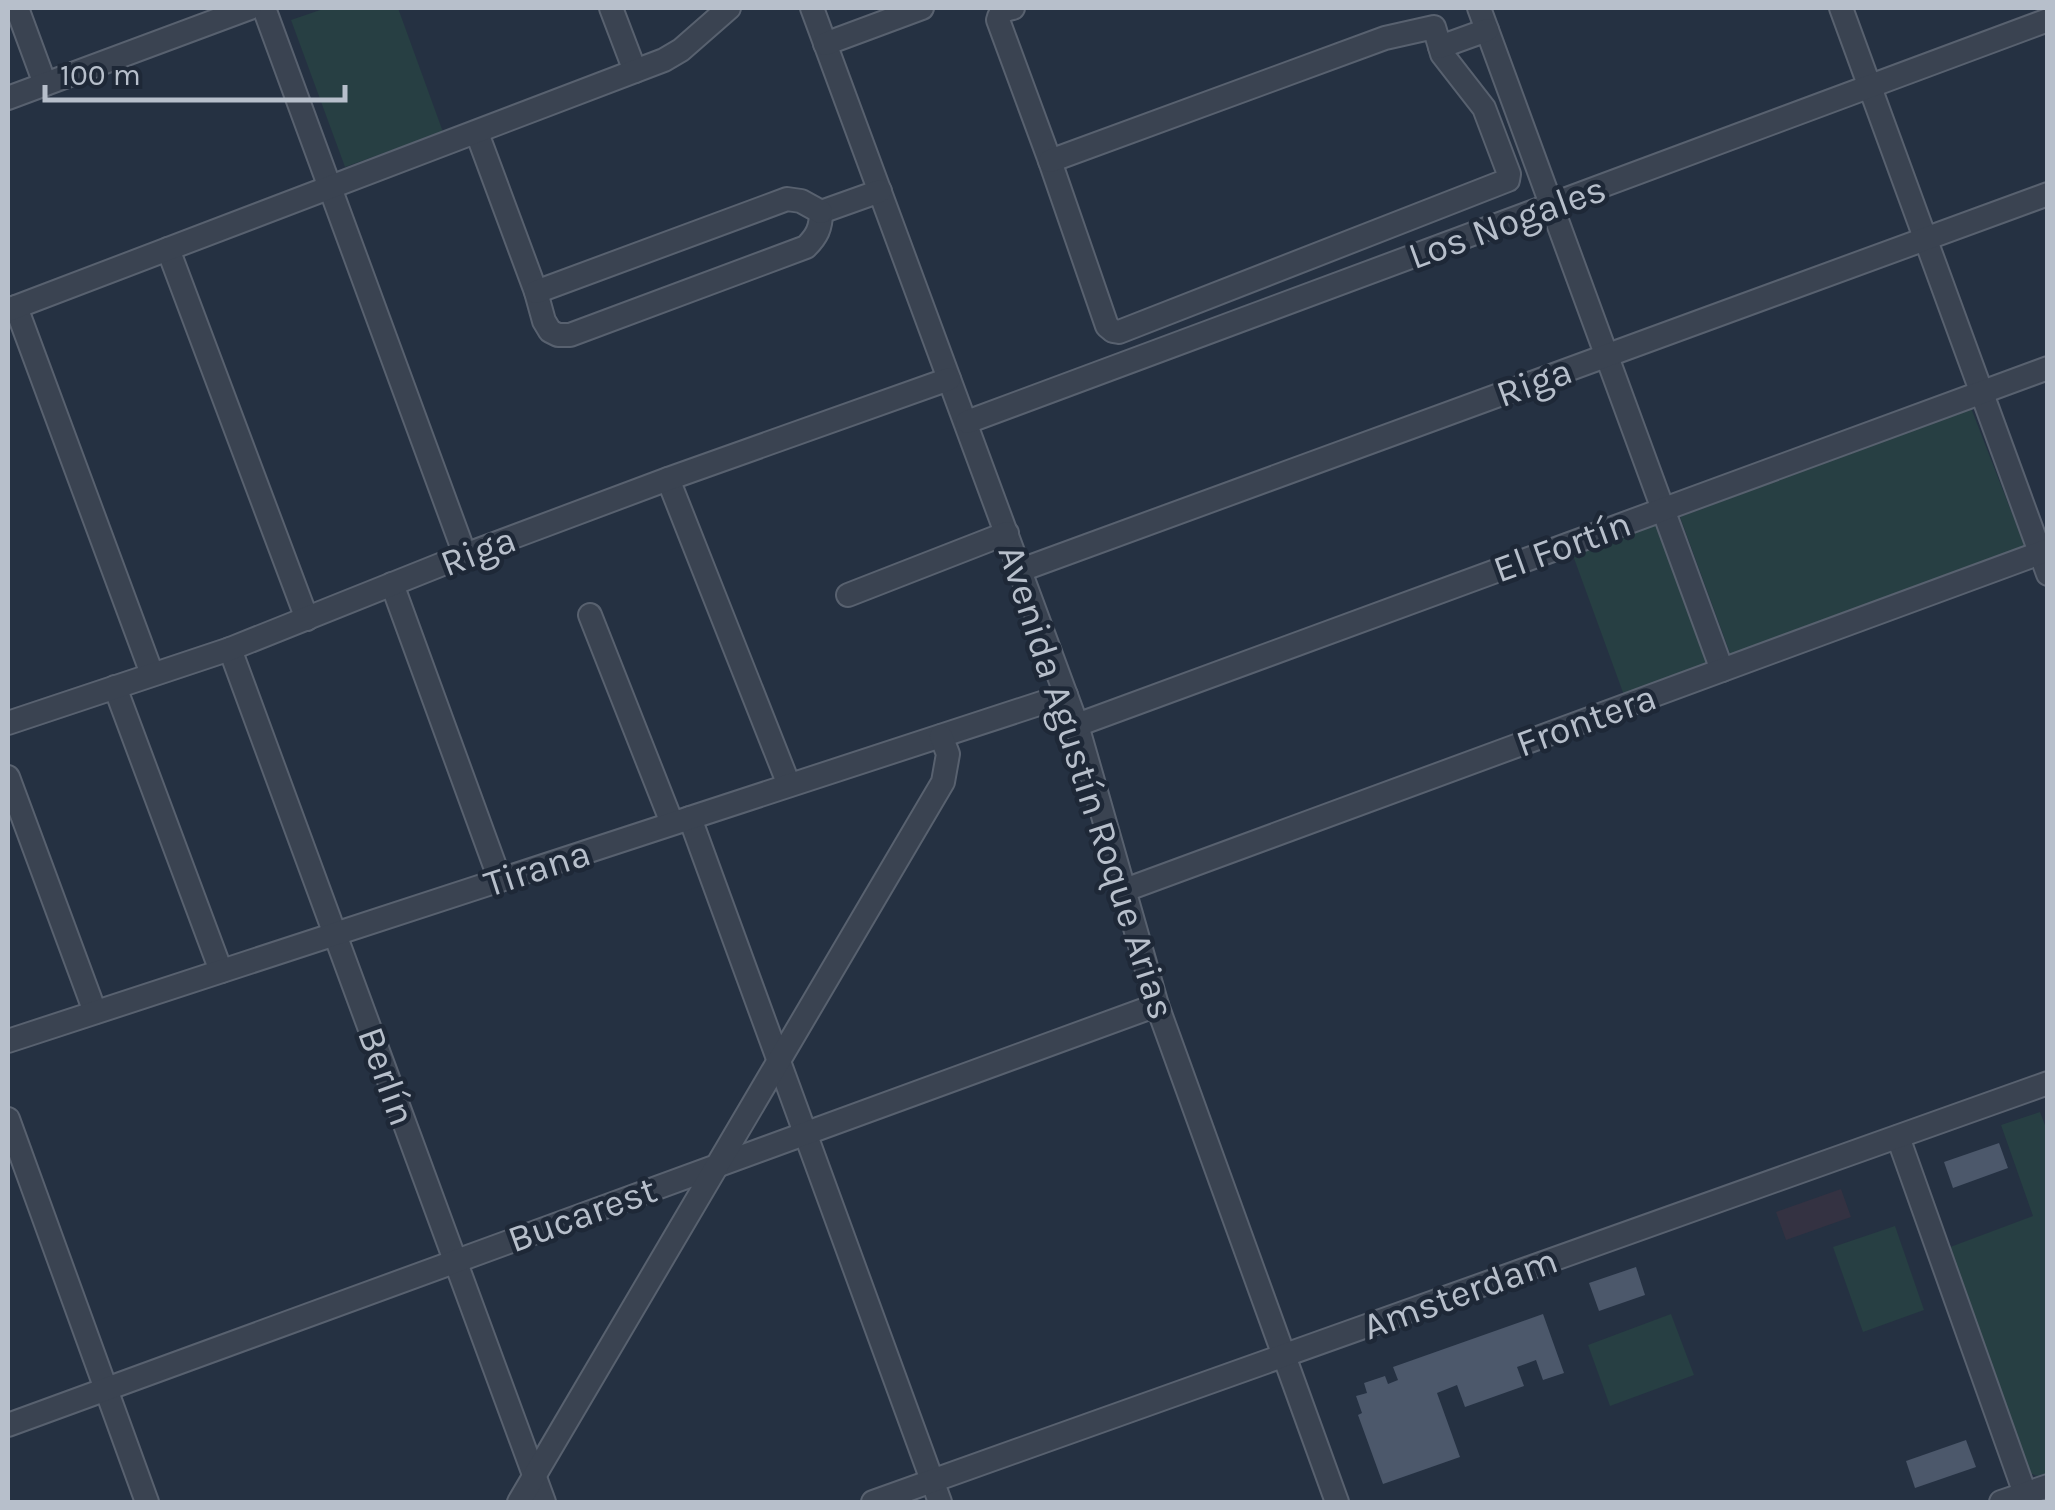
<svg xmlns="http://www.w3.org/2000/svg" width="2055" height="1510" font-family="Karla,sans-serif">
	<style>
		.medical { fill: #343242 }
		.green { fill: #273f43 }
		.building { fill: #4c586b }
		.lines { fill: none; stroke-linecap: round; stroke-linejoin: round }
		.minor-casing { stroke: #58616f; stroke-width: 26 }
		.minor { stroke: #3a4351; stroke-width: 22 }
		.labels { text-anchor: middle; stroke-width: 9; stroke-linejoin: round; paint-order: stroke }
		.street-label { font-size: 38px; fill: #b7bfcb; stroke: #1e2837 }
	</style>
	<rect width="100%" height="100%" fill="#253142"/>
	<path class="medical" d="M1841,1189l10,28 -65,23 -10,-28z"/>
	<g class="green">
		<path d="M326,8h72l45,124 -98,35 -54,-147z"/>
		<path d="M1971,408l54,139 -294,109 -51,-139z"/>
		<path d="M1658,519l53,149 -86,30 -54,-148z"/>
		<path d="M2040,1112l8,21 -1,342c-11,3 -17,-1 -25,-9l-77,-217 88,-33 -32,-91z"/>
		<path d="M1895,1226l29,84 -61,22 -30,-85z"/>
		<path d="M1671,1314l23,61 -84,31 -22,-61z"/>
	</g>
	<g class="building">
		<path d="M1999,1143l9,25 -55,20 -9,-26z"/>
		<path d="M1636,1267l9,28 -46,16 -10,-28z"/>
		<path d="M1543,1314l21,59 -21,7 -7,-20 -19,7 7,19 -59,21 -8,-22 -20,8 23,64 -77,27 -25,-69 4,-2 -6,-17 11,-3 -3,-10 21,-7 3,8 10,-4 -5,-13z"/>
		<path d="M1966,1440l10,27 -61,21 -9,-27z"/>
	</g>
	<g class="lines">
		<g class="minor-casing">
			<g id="minor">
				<path d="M17,8l28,76"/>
				<path d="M264,8l201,547"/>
				<path d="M611,8l24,63"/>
				<path d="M812,8l265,717 80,280 180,497"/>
				<path d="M1013,8c-8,2 -13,3 -15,12l52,141 57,165 6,5 6,1 389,-152 1,-6 -25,-66 -42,-54 -2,-7"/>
				<path d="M1479,8l243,662"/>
				<path d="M1841,8l207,566"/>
				<path d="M825,44l97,-36"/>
				<path d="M8,98l242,-90"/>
				<path d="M477,133l59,159 8,29 6,10 8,4h12l236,-88c11,-11 15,-19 15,-35"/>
				<path d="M1050,161l335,-123 49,-11 6,20 47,-17"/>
				<path d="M821,212l59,-21"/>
				<path d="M168,249l139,370"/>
				<path d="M536,292l251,-93 14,2 20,11"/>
				<path d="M16,307l136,367"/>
				<path d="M8,310l656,-250 17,-10 48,-42"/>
				<path d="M967,422l1081,-402"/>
				<path d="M668,479l121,306"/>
				<path d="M1021,570l1027,-376"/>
				<path d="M392,584l108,296"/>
				<path d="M848,595l159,-62"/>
				<path d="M590,615l82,208"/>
				<path d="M230,649l314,853"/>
				<path d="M115,687l106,284"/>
				<path d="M8,723l222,-74 235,-94 203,-76 281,-100"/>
				<path d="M1077,725l971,-357"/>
				<path d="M8,777l87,235"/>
				<path d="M690,818l250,684"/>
				<path d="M1125,890l923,-340"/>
				<path d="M8,1041l1058,-346"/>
				<path d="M8,1119l139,383"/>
				<path d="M1898,1137l130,365"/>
				<path d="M8,1425l1149,-420"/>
				<path d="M519,1502l424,-720 5,-28 -7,-18"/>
				<path d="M873,1502l1175,-419"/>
				<path d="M2001,1502l47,-16"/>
			</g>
		</g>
		<use href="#minor" class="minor"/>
	</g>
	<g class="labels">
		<g class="street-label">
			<text transform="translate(1507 222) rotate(-20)" y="13">Los Nogales</text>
			<text transform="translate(1534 382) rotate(-20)" y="13">Riga</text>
			<text transform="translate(1562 546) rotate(-20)" y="13">El Fortín</text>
			<text transform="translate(478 551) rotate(-21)" y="13">Riga</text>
			<text transform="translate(1586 720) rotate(-20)" y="13">Frontera</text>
			<text transform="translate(1087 782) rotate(72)" y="13">Avenida Agustín Roque Arias</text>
			<text transform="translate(537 868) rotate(-18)" y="13">Tirana</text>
			<text transform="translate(387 1076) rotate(70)" y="13">Berlín</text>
			<text transform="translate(582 1214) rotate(-20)" y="13">Bucarest</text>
			<text transform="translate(1460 1293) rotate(-20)" y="13">Amsterdam</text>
		</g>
	</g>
	<rect width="2055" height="1510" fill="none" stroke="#b7bfcb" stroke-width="20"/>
	<path d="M45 85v15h300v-15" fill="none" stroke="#b7bfcb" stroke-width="5"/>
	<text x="60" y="85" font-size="30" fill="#b7bfcb" stroke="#1e2837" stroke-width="8" paint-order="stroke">100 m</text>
</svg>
